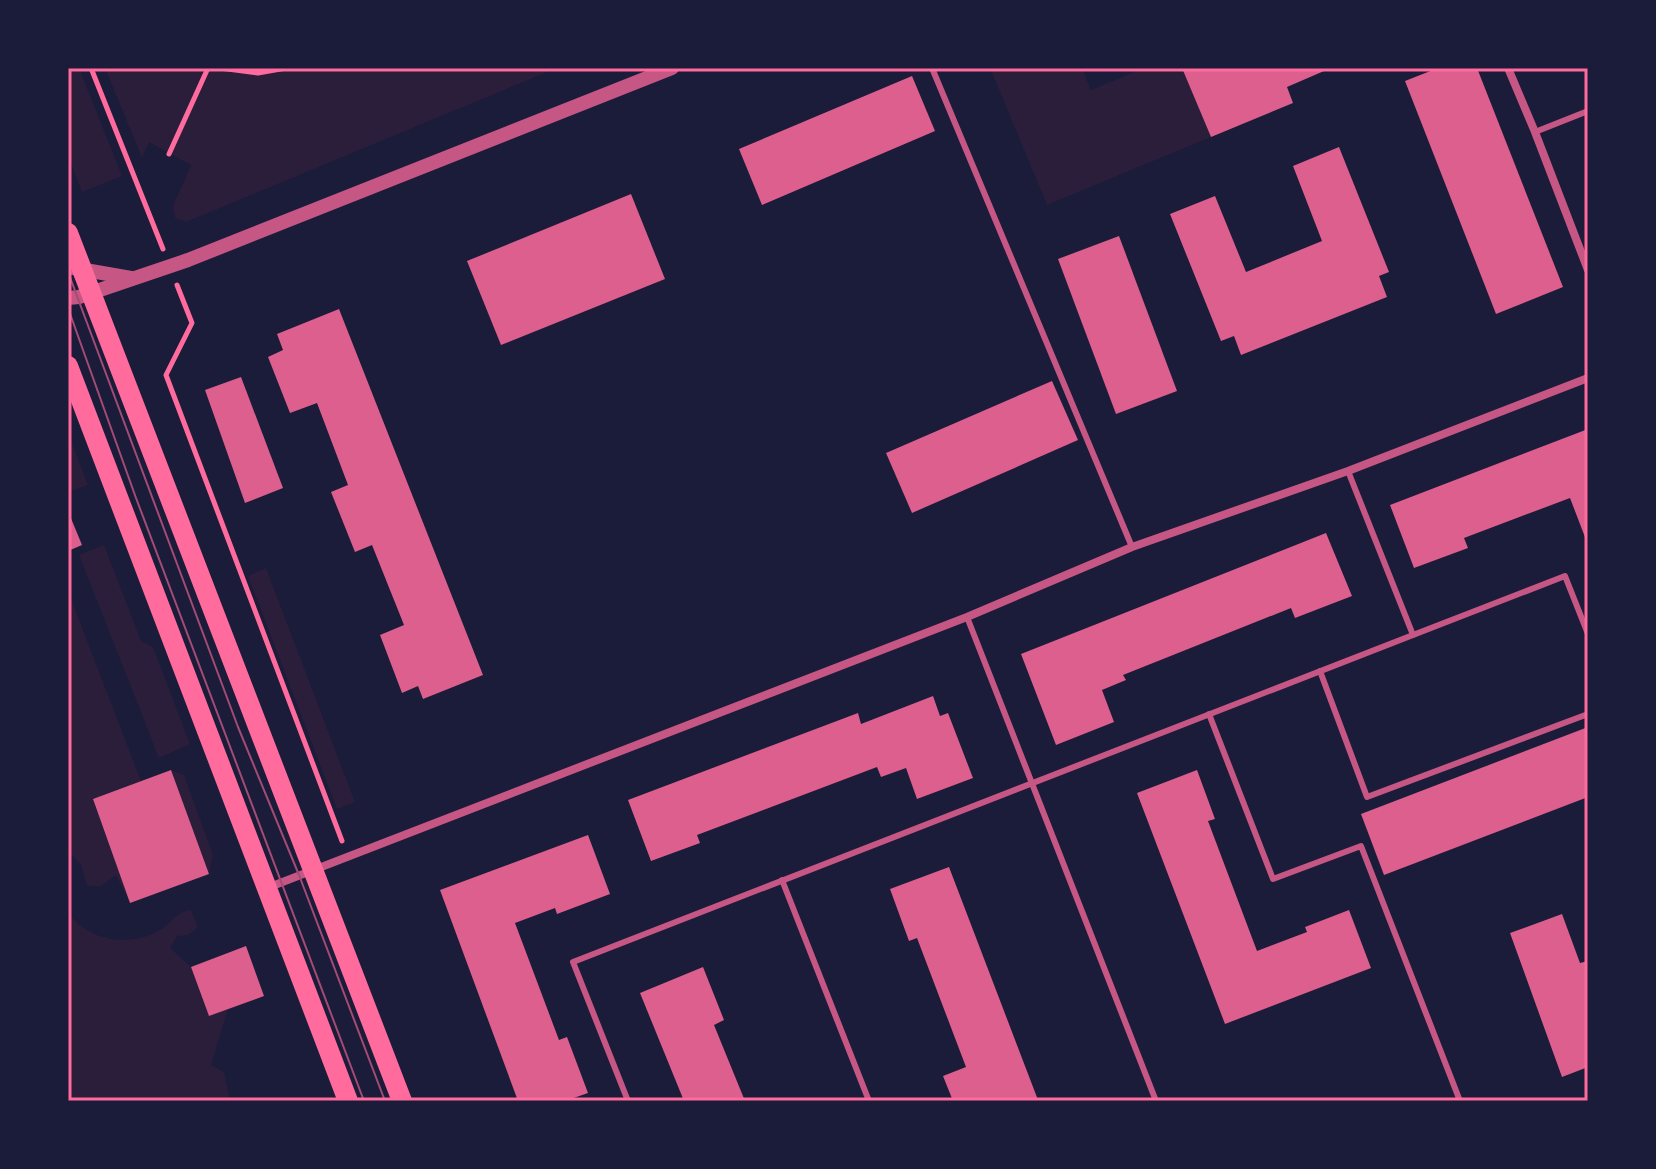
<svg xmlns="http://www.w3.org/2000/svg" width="1656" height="1169" font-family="'IBM Plex Sans',sans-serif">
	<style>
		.green { fill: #2a1e3b }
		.building { fill: #dd5f8e }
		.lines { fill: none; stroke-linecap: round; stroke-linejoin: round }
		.path { stroke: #ff6b9d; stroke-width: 5 }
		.service { stroke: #c65784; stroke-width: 6 }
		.minor { stroke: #c65784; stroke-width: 8 }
		.tertiary { stroke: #c65784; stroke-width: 14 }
		.primary { stroke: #ff6b9d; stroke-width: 20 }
		.tram { stroke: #a44b75; stroke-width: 2 }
		.neatline { fill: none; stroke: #ff6b9d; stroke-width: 3 }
	</style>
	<rect width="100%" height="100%" fill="#1b1b3a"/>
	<g class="green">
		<path d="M68,68h11l43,108 -40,16 -14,-36z"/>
		<path d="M105,68h452l-371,154 -11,-4 -2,-12 18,-41 -42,-23 -7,16z"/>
		<path d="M990,68h92l9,22 53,-22h38l29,69 -164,68z"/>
		<path d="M68,433l20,52 -20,7z"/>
		<path d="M104,545l37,96 12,6 37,97 -31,14 -80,-203z"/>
		<path d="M266,568l89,234 -18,7 -89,-233z"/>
		<path d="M68,591l73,190 -48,18 37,104 -14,-28 -15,11h-14l-6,-21 -13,-15z"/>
		<path d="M171,770l13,5 29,80 -4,19z"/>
		<path d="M191,910l7,17 -10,8 -11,1 -7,12 21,19 18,49 19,-7 -17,56 13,7 6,29h-162v-188c21,28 62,35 92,17 12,-8 16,-18 31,-20z"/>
	</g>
	<g class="building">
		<path d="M1182,68h149l-44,19 6,16 -82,34z"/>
		<path d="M1438,68h39l86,219 -67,27 -91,-233z"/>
		<path d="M912,76l23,55 -173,74 -23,-56z"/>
		<path d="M1339,147l50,125 -10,4 8,21 -146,58 -7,-19 -13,5 -51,-127 45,-18 31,76 76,-31 -29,-75z"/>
		<path d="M631,194l34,85 -164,66 -34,-84z"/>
		<path d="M1119,236l58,155 -61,23 -58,-155z"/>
		<path d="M339,309l144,366 -60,24 -5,-13 -16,7 -22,-58 24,-10 -32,-80 -17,7 -24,-60 17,-7 -31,-82 -27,10 -22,-56 15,-7 -6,-16z"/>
		<path d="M241,377l42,111 -38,15 -40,-113z"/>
		<path d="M1052,381l26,59 -166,73 -26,-60z"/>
		<path d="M1588,429v116l-18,-47 -106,40 4,10 -54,20 -24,-63z"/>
		<path d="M68,511l14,34 -14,6z"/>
		<path d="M1326,533l26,63 -57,22 -4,-10 -168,67 3,5 -24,10 12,32 -58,23 -35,-91z"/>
		<path d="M933,696l7,20 8,-3 25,65 -56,21 -11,-31 -25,9 -4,-10 -180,68 3,8 -49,18 -23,-61 230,-87 3,11z"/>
		<path d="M1588,727v70l-204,78 -23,-61z"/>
		<path d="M171,770l38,104 -79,29 -37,-104z"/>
		<path d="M1197,770l18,49 -7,2 49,130 50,-19 -2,-5 44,-17 22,58 -146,56 -88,-231z"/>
		<path d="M588,835l22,59 -53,20 -2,-6 -40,15 44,117 8,-3 21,56 -23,8h-47l-78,-211z"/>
		<path d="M949,867l89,233 -3,1h-82l-10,-25 23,-9 -49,-129 -8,3 -19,-52z"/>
		<path d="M1562,914l18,49 8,-2v106l-26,10 -52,-144z"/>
		<path d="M246,946l18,50 -55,20 -18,-49z"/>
		<path d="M703,967l21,53 -10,5 31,76h-61l-44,-108z"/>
	</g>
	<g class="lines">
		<g class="path">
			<path d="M91,68l72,181"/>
			<path d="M220,68l38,5 28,-5"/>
			<path d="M169,154l39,-86"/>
			<path d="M177,285l15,38 -26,52 176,466"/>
		</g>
		<g class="service">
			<path d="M932,68l200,479"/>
			<path d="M1535,132l53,-21"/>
			<path d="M967,617l189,484"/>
			<path d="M1413,635l152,-59 23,58"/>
			<path d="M1320,671l47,126 221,-83"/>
			<path d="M1209,714l64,165 88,-33 99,255"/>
			<path d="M782,880l87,221"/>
			<path d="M628,1101l-55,-139 840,-327 -65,-164"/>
		</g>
		<g class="minor">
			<path d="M1508,68l27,64 53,138"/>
			<path d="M267,888l700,-271 165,-70 216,-76 240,-93"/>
		</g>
		<g class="tertiary">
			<path d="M68,267l63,11"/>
			<path d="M68,298l11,-1 109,-37 484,-192"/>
		</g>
		<g class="primary">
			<path d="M68,233l334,868"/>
			<path d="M68,366l280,735"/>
		</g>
		<g class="tram">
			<path d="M68,272l170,455 61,148 86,226"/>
			<path d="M68,308l68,190 228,603"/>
		</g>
	</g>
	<rect width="1656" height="1169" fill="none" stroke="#1b1b3a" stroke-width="140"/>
	<rect x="70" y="70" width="1516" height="1029" class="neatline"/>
</svg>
